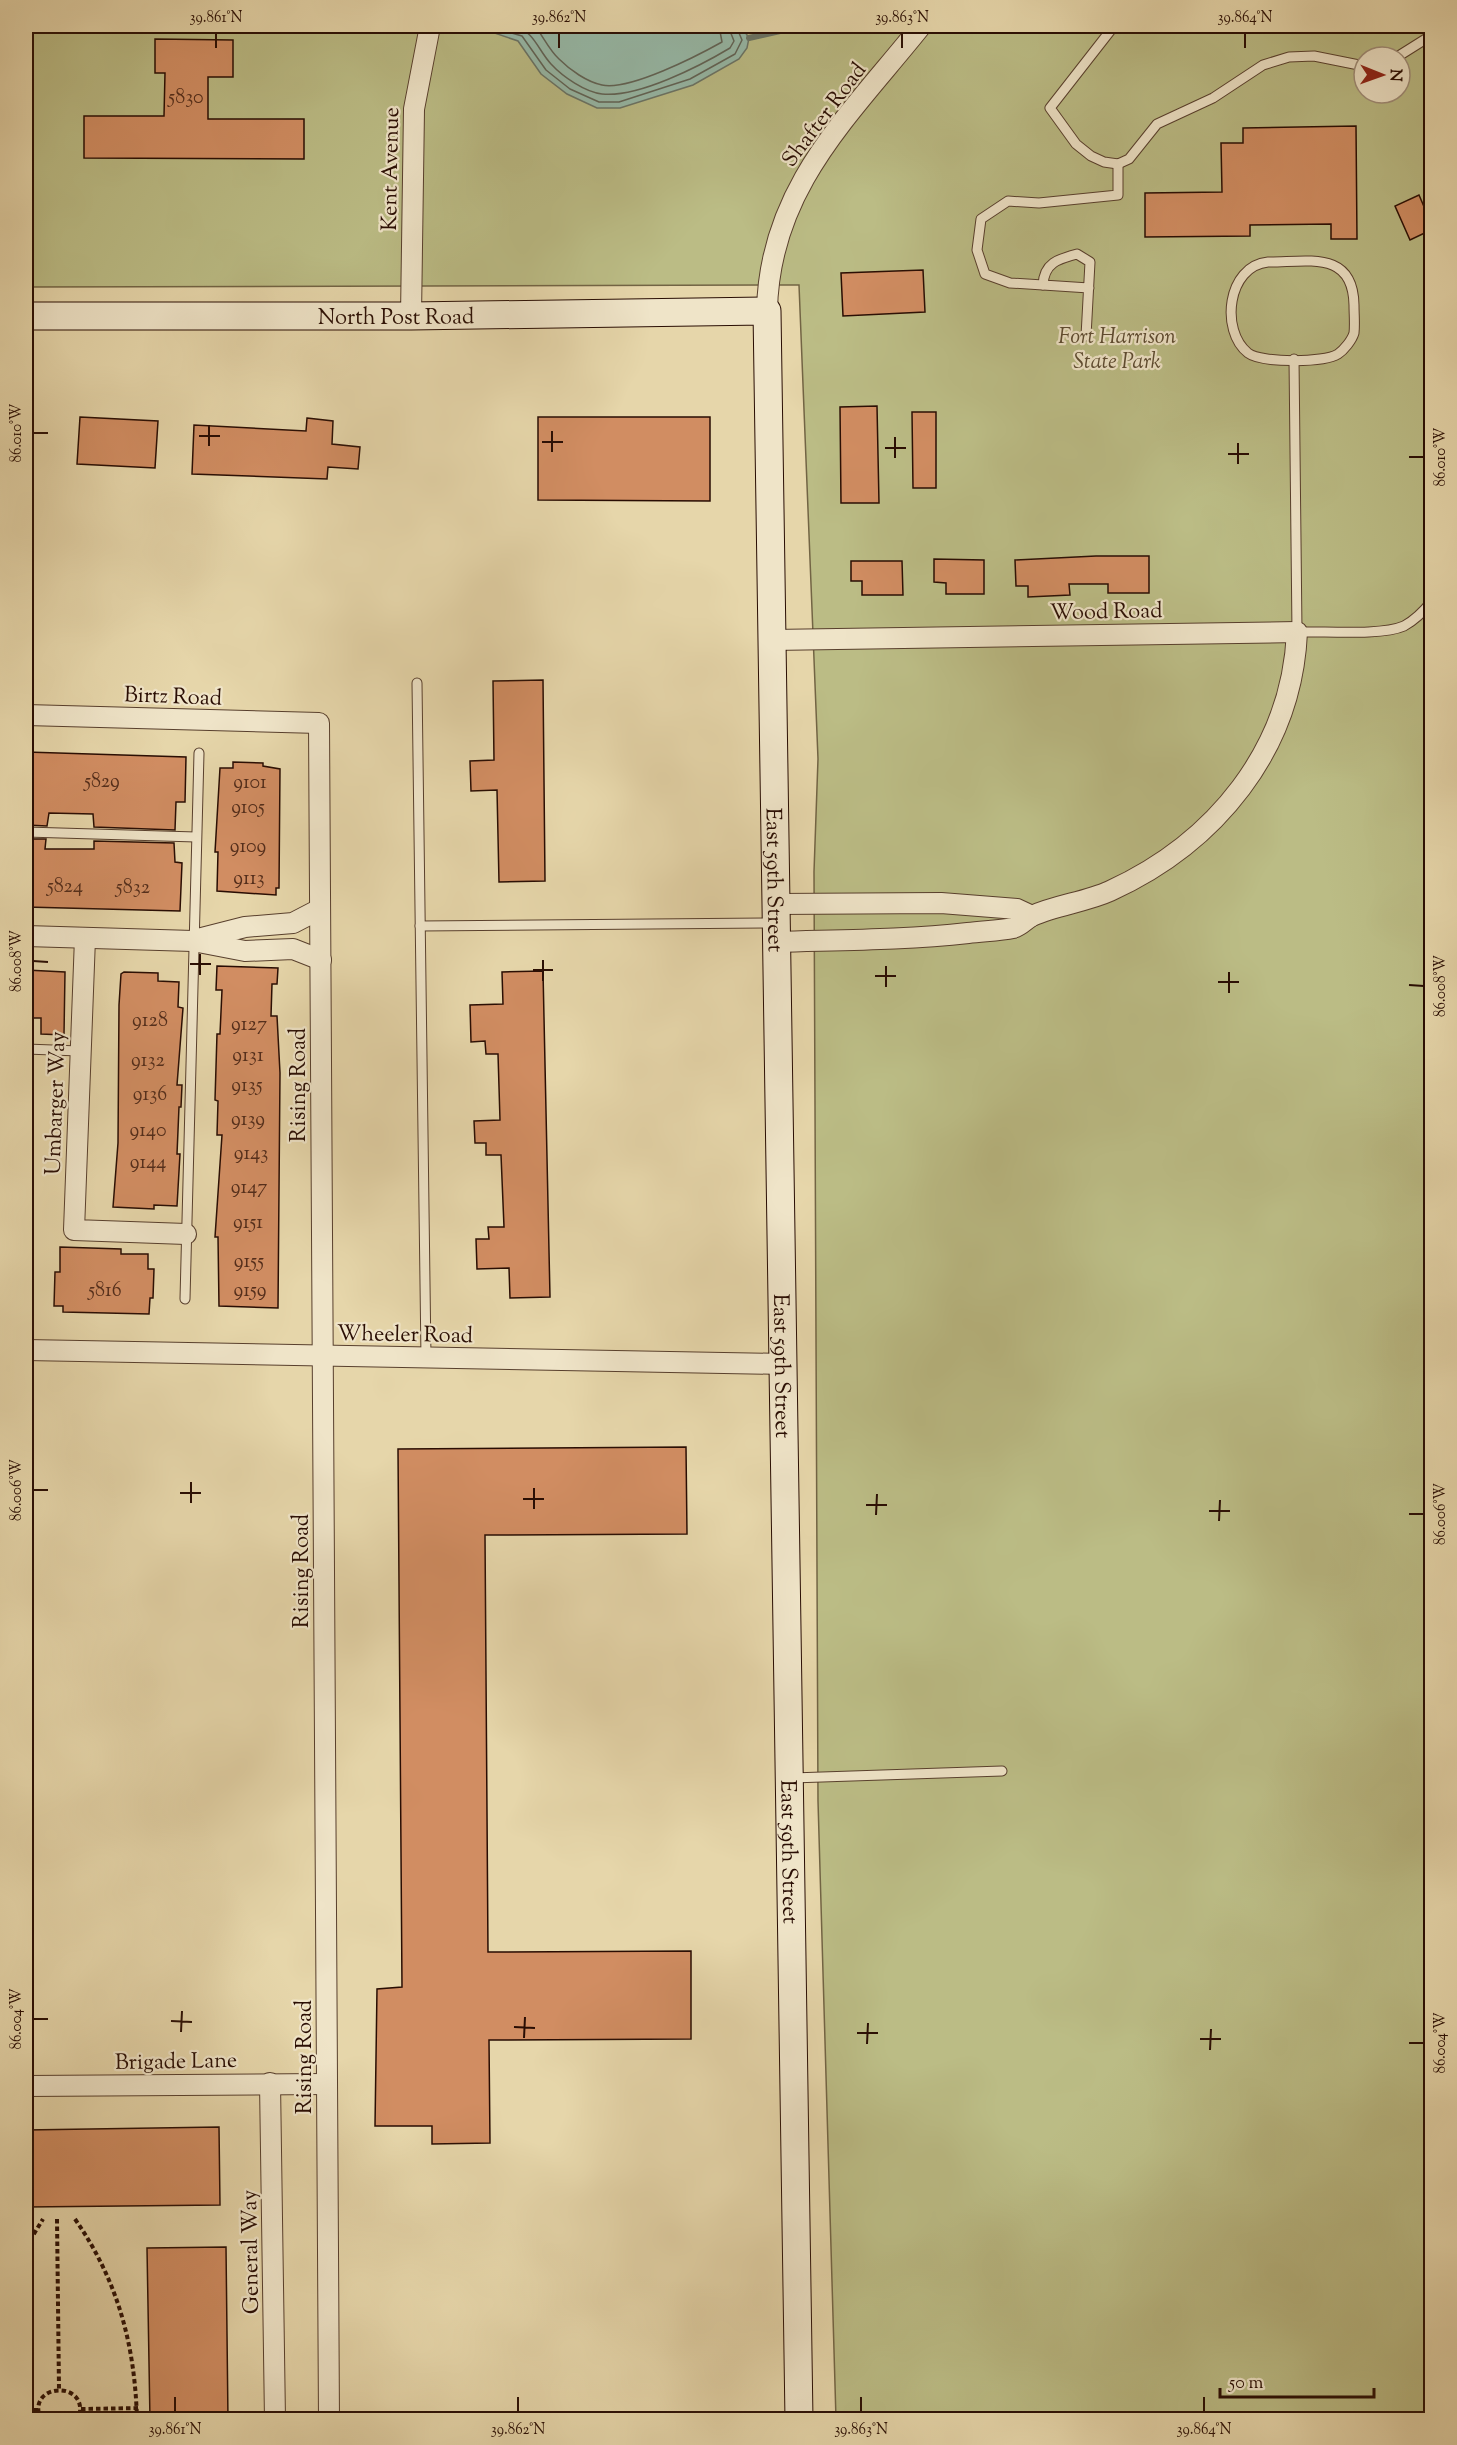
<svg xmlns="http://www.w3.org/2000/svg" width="1457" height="2445" font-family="'Sorts Mill Goudy',serif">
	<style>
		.green { fill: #bbbc85; stroke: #726444; stroke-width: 1.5; fill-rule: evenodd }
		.water { fill: #96b9a8; stroke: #6a7466; stroke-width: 1.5 }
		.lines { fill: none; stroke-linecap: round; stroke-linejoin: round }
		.shore { stroke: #606356; stroke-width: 1.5 }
		.stream { stroke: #6a7466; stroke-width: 6 }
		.building { fill: #d18d62; stroke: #290d03; stroke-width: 1.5 }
		.lane-casing { stroke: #583f2d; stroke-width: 11 }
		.street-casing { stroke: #583f2d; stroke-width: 22 }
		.secondary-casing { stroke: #290d03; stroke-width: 29 }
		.path { stroke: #290d03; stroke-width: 4; stroke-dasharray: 4.5 3; stroke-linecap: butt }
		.lane { stroke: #efe4c8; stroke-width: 9 }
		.street { stroke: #efe4c8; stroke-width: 20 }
		.secondary { stroke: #efe4c8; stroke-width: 27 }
		.ticks { fill: none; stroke: #290d03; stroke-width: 2 }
		.labels { text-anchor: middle; stroke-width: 4.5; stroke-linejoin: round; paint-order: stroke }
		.number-label { font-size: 20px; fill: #532d1b }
		.street-label { font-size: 22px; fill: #290d03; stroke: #efe4c8 }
		.park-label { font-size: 22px; font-style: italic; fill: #5c4a30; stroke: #efe4c8 }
		.neatline { fill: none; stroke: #290d03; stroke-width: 2 }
		.ticks-label { font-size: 15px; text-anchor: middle; fill: #290d03 }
	</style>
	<rect width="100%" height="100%" fill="#e6d6aa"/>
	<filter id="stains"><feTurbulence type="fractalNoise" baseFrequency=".00333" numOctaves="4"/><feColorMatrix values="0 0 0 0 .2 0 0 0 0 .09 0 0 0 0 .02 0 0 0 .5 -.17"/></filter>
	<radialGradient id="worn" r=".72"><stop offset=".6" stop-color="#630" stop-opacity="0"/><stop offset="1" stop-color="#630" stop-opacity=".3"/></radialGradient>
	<path class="green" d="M26,26h1405v2393h-595l-18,-618 -4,-929 4,-113 -19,-474 -773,2zM1364,57h36v36h-36z"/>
	<path class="water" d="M474,26h267l8,12 -2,10 -8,11 -46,26 -73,23h-23l-30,-14 -26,-20 -23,-33z"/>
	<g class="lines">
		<g class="shore">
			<path d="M488,26l34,10 24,34 24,19 29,13h20l71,-23 45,-25 7,-14 -6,-14"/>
			<path d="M514,26c20,5 24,24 37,38 12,13 34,28 51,30 36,4 98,-28 128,-46l4,-7 -6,-15"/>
			<path d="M535,26c8,10 14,24 24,33 11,11 28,23 43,26 27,6 95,-29 120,-43l-3,-16"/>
		</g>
		<path class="stream" d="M749,38l53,-12"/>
	</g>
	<g class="building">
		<path d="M155,39l78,1v37h-25v42h96v40l-220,-1v-42h80l1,-43h-10z"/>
		<path d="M1356,126l1,113h-26v-15l-81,1v11l-105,1v-44l77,-1 -1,-49h22v-15z"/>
		<path d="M1419,195l12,28v7l-21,10 -15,-34z"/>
		<path d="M923,270l2,42 -82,4 -2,-43z"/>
		<path d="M877,406l2,97h-38l-1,-96z"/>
		<path d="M912,412h24v76h-23z"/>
		<path d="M80,417l78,4 -3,47 -78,-4z"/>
		<path d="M538,417h172v84l-172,-1z"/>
		<path d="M307,418l26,3 -1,23 28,3 -2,22 -30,-2 -1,12 -135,-5 2,-49 112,6z"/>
		<path d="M1096,556h53v37h-41v-9h-39l1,11 -42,2v-11h-12l-1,-26z"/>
		<path d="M934,559l50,1v34h-38v-11l-12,-1z"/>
		<path d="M851,561h51l1,34h-41v-14h-11z"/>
		<path d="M543,680l2,201 -46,1 -2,-92 -26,1 -1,-30 24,-1 -1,-79z"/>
		<path d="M26,752l160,5 -1,45h-9l-1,28 -81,-3 -1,-13 -44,-1 -2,13 -21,-1z"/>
		<path d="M233,762l30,1v3l17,3 -1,119h-3v7l-59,-4 1,-39h-3l5,-84h13z"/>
		<path d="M26,839h20l-1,10h49v-8l80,2 1,19 7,1 -2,48 -154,-4z"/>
		<path d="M217,966l61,2 -1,16h-5l-1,32h6l3,57 -2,235 -59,-2 -1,-69h-3l7,-102h-5l1,-34 -3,-1 2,-66h3l2,-44h-6z"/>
		<path d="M26,970l39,2 -1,63 -23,-1v-16h-15z"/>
		<path d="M543,971l7,326 -40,1 -1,-30 -32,1 -1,-30h13l-1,-12h16l-3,-72h-15v-12h-11l-1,-22 26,-1 -2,-66h-12l-1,-13 -14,1 -1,-37 33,-1 -1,-32z"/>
		<path d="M124,972l34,1v8l21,1 -1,25 5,1 -6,77h5l-1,22h-2l-2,47h3l-3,52 -23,-1v4l-41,-2 5,-64 1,-138 2,-31z"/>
		<path d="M60,1247l61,2v5h27v15h6l-1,29h-3l-1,16 -86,-2v-6h-9l1,-34h5z"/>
		<path d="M686,1447l1,87 -202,1 3,417 203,-1v88l-202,1 1,103 -58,1v-18h-57l2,-137 25,-2 -4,-538z"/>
		<path d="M219,2127l1,78 -194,2v-77z"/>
		<path d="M226,2247l2,173h-78l-3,-172z"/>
	</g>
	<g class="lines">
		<g class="lane-casing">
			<g id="lane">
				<path d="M1114,26l-64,82 26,36 15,12 13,6 14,2 11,-5 28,-35 56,-26 50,-33 26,-8 25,-1 50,10"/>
				<path d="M1397,57l35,-22"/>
				<path d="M1268,262c40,0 85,-12 86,43 0,9 1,19 0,28 -2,7 -10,17 -16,21 -14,9 -77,9 -90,-1 -28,-22 -21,-87 20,-91z"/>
				<path d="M1043,285l-33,-2 -25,-9 -8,-24 4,-31 27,-18 31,2 79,-8v-31"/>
				<path d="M1086,336l4,-74 -13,-8c-19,5 -33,9 -34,31l46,3"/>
				<path d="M1294,359l3,273c27,-1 84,4 107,-6 11,-6 20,-15 28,-25"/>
				<path d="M417,683l9,675"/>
				<path d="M26,832l170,5"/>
				<path d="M420,926l355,-3"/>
				<path d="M26,1049l53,2"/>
				<path d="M185,1299l14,-546"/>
				<path d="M792,1778l210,-7"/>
			</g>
		</g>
		<g class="street-casing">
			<g id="street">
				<path d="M767,311c2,-123 83,-196 154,-285"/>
				<path d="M411,316l3,-207 16,-83"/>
				<path d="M772,640l525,-8c-5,118 -82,211 -187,259 -24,11 -54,14 -78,25 -6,3 -11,10 -19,12 -14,3 -30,3 -45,5 -63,7 -128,7 -191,9"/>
				<path d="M26,715l293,8 10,1697"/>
				<path d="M776,904l165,-1 76,6 15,7"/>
				<path d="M26,936l167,5 52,10 48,-2 28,11"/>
				<path d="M85,938l-11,292 112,4"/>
				<path d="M198,939l47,-12 48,-4 27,-14"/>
				<path d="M26,1350l757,14"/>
				<path d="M270,2083l5,337"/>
				<path d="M26,2086l301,-2"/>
			</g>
		</g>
		<g class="secondary-casing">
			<g id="secondary">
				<path id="s1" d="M26,316h385l356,-5 32,2109"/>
			</g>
		</g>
		<g class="path">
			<path d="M57,2219l2,170"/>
			<path d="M75,2219c43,62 60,126 62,201"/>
			<path d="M26,2247l17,-28"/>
			<path d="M81,2409l60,-1"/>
			<path d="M26,2410h12"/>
			<path d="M41,2420c-17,-38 52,-41 37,0"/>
		</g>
		<use href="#lane" class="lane"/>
		<use href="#street" class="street"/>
		<use href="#secondary" class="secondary"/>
	</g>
	<path class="ticks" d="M216,48v-15M559,48v-15M902,48v-15M1245,48v-15M33,433h15M199,436h21M542,442h21M209,446v-21M885,448h21M552,452v-21M1228,454h21M1409,457h15M895,458v-21M1238,464v-21M33,961l15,1M190,964h21M533,970h20M200,975v-21M875,976h21M543,981v-21M1218,982h21M1409,985l15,1M886,987v-21M1229,993v-21M33,1490h15M180,1493h21M523,1499h21M191,1503v-21M866,1505h21M534,1509v-21M1209,1511h21M1409,1514h15M876,1515l1,-21M1219,1521l1,-21M33,2019h15M171,2021l21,1M514,2027l21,1M181,2032l1,-21M857,2033h21M524,2038l1,-21M1200,2039h21M1409,2043h15M867,2044l1,-21M1210,2050l1,-21M175,2412v-15M518,2412v-15M861,2412v-15M1204,2412v-15"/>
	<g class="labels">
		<g class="number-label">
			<text x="186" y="103">5830</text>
			<text x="102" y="787">5829</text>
			<text x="250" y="788">9101</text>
			<text x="248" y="813">9105</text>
			<text x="248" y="852">9109</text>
			<text x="249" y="884">9113</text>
			<text x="65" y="892">5824</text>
			<text x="133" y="893">5832</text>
			<text x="150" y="1026">9128</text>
			<text x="249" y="1030">9127</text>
			<text x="248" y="1061">9131</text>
			<text x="148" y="1066">9132</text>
			<text x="247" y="1091">9135</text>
			<text x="150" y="1100">9136</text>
			<text x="248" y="1125">9139</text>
			<text x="148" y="1136">9140</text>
			<text x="251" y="1159">9143</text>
			<text x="148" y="1168">9144</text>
			<text x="249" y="1193">9147</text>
			<text x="248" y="1228">9151</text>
			<text x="249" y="1267">9155</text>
			<text x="105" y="1296">5816</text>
			<text x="250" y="1296">9159</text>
		</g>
		<g class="street-label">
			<text transform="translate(823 114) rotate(-53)" y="8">Shafter Road</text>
			<text transform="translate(389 169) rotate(-89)" y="8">Kent Avenue</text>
			<text dy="8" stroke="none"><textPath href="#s1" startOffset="370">North Post Road</textPath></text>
			<text transform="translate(1106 610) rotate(-1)" y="8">Wood Road</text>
			<text transform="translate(173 695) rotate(2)" y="8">Birtz Road</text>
			<text dy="8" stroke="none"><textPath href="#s1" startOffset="1310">East 59th Street</textPath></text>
			<text transform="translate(297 1085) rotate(-90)" y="8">Rising Road</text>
			<text transform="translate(54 1103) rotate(-88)" y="8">Umbarger Way</text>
			<text transform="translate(405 1333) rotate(1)" y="8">Wheeler Road</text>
			<text dy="8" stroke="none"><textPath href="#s1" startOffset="1796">East 59th Street</textPath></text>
			<text transform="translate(300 1571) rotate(-90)" y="8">Rising Road</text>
			<text dy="8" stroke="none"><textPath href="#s1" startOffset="2282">East 59th Street</textPath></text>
			<text transform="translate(303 2057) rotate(-90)" y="8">Rising Road</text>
			<text transform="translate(176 2060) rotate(-1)" y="8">Brigade Lane</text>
			<text transform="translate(249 2252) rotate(-91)" y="8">General Way</text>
		</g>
		<g class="park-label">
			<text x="1117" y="343">Fort Harrison<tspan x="1117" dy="25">State Park</tspan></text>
		</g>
	</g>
	<rect width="1457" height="2445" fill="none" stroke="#e6d6aa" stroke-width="66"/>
	<g transform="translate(1382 75) rotate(91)"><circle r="28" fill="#efe4c8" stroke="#a08e79" stroke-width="1.5"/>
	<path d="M0-4.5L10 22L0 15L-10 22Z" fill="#8f2418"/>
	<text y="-9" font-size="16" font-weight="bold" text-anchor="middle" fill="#290d03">N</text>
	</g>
	<path d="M1220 2388v9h154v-9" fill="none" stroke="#290d03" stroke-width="3"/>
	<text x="1229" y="2388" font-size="18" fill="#290d03" stroke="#efe4c8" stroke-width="4.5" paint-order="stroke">50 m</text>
	<rect x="33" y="33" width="1391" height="2379" class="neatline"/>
	<g class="ticks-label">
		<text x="216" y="22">39.861°N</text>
		<text x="559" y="22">39.862°N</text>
		<text x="902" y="22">39.863°N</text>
		<text x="1245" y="22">39.864°N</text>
		<text transform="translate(16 433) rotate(-90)" y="5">86.010°W</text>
		<text transform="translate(1440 457) rotate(-90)" y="5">86.010°W</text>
		<text transform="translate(16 961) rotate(-90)" y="5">86.008°W</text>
		<text transform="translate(1440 986) rotate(-90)" y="5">86.008°W</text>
		<text transform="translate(16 1490) rotate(-90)" y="5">86.006°W</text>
		<text transform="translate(1440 1514) rotate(-90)" y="5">86.006°W</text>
		<text transform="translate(16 2019) rotate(-90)" y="5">86.004°W</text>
		<text transform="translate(1440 2043) rotate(-90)" y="5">86.004°W</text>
		<text x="175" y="2434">39.861°N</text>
		<text x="518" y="2434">39.862°N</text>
		<text x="861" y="2434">39.863°N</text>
		<text x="1204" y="2434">39.864°N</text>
	</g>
	<rect width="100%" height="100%" filter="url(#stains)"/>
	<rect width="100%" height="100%" fill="url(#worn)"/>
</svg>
